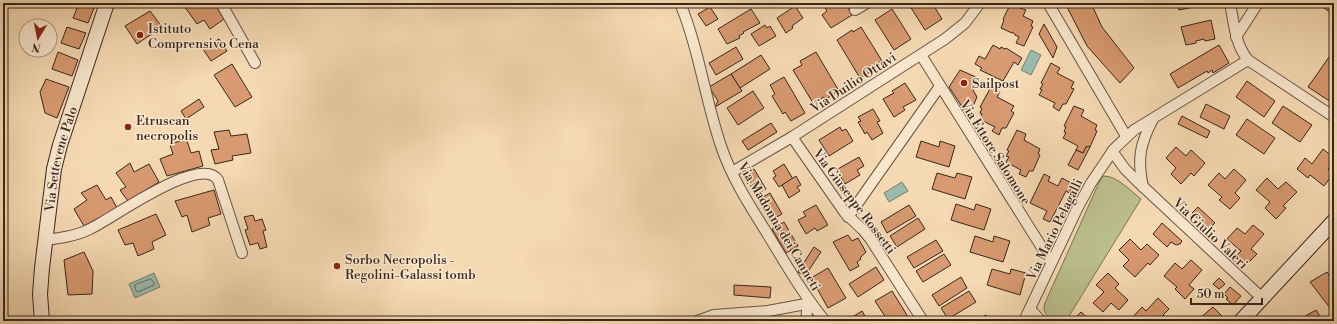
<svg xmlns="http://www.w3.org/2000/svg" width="1337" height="324" font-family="'Libre Bodoni',serif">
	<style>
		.green { fill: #bbbf8d; stroke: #7a7256 }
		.water { fill: #9cbaab; stroke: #747f73 }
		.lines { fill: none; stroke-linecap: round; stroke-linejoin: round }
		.shore { stroke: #6a7064; stroke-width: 1 }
		.building { fill: #d89a70; stroke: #38261e }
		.street-casing { stroke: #675343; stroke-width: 12 }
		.secondary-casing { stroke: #38261e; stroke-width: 16 }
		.street { stroke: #f8e6cd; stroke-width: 10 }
		.secondary { stroke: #f8e6cd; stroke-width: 14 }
		.poi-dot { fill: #8f2418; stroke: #f8e6cd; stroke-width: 1.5 }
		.labels { text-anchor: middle; stroke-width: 3; stroke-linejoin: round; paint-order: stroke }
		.poi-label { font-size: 13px; fill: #38261e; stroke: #f8e6cd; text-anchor: start }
		.street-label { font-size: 13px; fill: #38261e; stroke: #f8e6cd }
	</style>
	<rect width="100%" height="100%" fill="#f5d9b2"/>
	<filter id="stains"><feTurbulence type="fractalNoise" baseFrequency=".005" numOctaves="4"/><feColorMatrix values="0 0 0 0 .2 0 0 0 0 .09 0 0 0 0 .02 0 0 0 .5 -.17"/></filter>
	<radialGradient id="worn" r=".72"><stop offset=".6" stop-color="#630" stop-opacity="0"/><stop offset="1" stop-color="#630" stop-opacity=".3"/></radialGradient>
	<path class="green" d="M1104,176c13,0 27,15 37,23l-75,122h-13c-6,-5 -11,-9 -8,-18l52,-116 5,-10z"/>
	<g class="water">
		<path d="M1031,50l10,5 -10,20 -10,-5z"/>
		<path d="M902,182l6,9 -19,11 -5,-9z"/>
		<path d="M154,273l6,14 -25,11 -6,-14z"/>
	</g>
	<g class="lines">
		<path class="shore" d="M151,279l3,4v2l-16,7 -2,-1 -1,-4v-2z"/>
	</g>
	<g class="building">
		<path d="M79,3h3l12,5 -6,15 -15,-5z"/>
		<path d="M182,3h32l10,16 -14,10 -6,-9 -7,4z"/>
		<path d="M828,3h17l7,12 -21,13 -9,-13 5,-4 -3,-5z"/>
		<path d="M908,3h24l10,16 -17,11z"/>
		<path d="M1014,3h8l-2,5 6,2 -3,6 10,5 -2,5 2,1 -9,19 -8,-3 3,-6 -4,-2v-1l-3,-2v1l-11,-5 3,-8 -1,-1 7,-14 2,2z"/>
		<path d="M1065,3h26l11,24 32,41 -14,15 -33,-37z"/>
		<path d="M1177,3h31l1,1 -30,6z"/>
		<path d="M1317,3h17v12z"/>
		<path d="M795,6l8,12 -11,8 1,2 -7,5 -9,-15z"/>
		<path d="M710,7l8,12 -12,7 -8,-12z"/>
		<path d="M751,9l9,14 -17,9 1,1 -5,3 1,2 -13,6 -9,-15z"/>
		<path d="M892,9l19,30 -17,11 -19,-30z"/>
		<path d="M150,11l12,16 -25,17 -12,-18z"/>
		<path d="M1211,20l4,19 -10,2 -1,-2 -8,2v2l-10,2 -5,-18z"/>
		<path d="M1044,24l13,23 -4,11 -14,-24z"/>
		<path d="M765,25l2,3 3,-2 6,10 -17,10 -8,-12z"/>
		<path d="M67,27l19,6 -7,16 -18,-6z"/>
		<path d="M861,27l21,34 -9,5 2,3 -15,9 -23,-38 15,-10 1,2z"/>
		<path d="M219,39l8,12 -16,10 -8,-12z"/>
		<path d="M993,45l7,4 1,-2 4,2 1,-1 16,10 -4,7 -4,-3 -11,19 -23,-11 2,-2 -7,-4 4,-8 6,3z"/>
		<path d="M1219,45l10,18 -16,10 -1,-3 -4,3 -1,-2 -29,17 -8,-14z"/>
		<path d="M736,47l7,12 -27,16 -7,-12z"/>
		<path d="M1334,50v54l-26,-17z"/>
		<path d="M58,52l20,8 -6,16 -20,-7z"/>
		<path d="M816,52l23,39 -13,8 -2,-2 -11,6 -20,-33 9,-5 -2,-4z"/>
		<path d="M761,55l9,14 -30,19 -9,-14z"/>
		<path d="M1051,63l9,5 -3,5 17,9 -3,6 3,1 -8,15h-3l-4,7 -6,-4 2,-4 -16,-8 3,-5 -2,-1 3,-5 -2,-1z"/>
		<path d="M232,64l20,33 -17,10 -21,-32z"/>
		<path d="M960,70l18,8 -5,12 4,7 -6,14 -2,-2 -4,2 -16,-24z"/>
		<path d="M731,74l11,17 -27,16 3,-6 -9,-14z"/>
		<path d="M784,77l21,36 -14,8 -6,-9 -2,2 -11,-18 3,-2 -5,-9z"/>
		<path d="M46,79l23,8 -12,31 -12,-5 -5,-21z"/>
		<path d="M1247,81l28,20 -11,16 -28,-20z"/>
		<path d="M905,83l11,17 -13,7 2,3 -11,7 -11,-18 11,-6 -2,-2z"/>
		<path d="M991,87l9,5 -3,5 17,9 -3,5 3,2 -8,15h-4l-3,7 -7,-4 3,-4 -16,-8 3,-5 -2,-1 2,-5 -2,-1z"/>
		<path d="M753,91l11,17 -26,17 -11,-17z"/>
		<path d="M199,99l5,8 -18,12 -5,-8z"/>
		<path d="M1206,104l24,12 -6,13 -24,-12z"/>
		<path d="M1074,106l10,4 -3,6 16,9 -2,5 2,1 -7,16h-4l-3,6 -7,-3 2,-4 -15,-8 3,-5 -2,-1 2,-5 -2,-1z"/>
		<path d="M1283,106l29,19 -12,17 -28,-19z"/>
		<path d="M873,109l7,12 -3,1 6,11 -11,7 -5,-8 -2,2 -7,-12 3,-1 -3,-4z"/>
		<path d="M1182,116l28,15 -3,7 -29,-14z"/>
		<path d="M1247,119l28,19 -11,16 -28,-19z"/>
		<path d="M771,123l6,9 -29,18 -6,-9z"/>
		<path d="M840,127l2,4 4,-2 7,12 -24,15 -10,-16z"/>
		<path d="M229,130l2,6 16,-2 4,19 -19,3 1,4 -18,4 -4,-14 8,-1 -5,-17z"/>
		<path d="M1017,130l9,4 -2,6 16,9 -2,5 2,1 -7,16h-4l-3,6 -7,-3 2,-4 -15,-8 3,-5 -3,-1 3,-5 -2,-1z"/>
		<path d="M186,138l5,15 8,-2 4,15 -36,10 -7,-17 13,-5 -3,-9z"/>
		<path d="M921,141l18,6 1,-6 15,5 -6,21 -33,-10z"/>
		<path d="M1088,146l2,1 -12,23 -10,-5 8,-15 7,3 3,-6h1z"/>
		<path d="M1176,147l10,9 5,-6 14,13 -11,13 -3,-3 -10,11 -10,-10 5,-6 -10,-10z"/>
		<path d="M1323,149l11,9v3l-6,8 5,5 -9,12 -14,-11 -2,3 -11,-9 8,-11 7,6z"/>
		<path d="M859,157l5,9 -7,4 3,5 -15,9 -9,-14z"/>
		<path d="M130,163l4,9 15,-8 10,18 -31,19 -8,-11 6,-3 -10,-14z"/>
		<path d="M784,164l9,15 -14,8 -6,-9 3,-2 -3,-5z"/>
		<path d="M754,169l12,20 -11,6 -12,-19z"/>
		<path d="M1234,169l12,11 -11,13 5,5 -10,11 -11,-9 3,-3 -14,-12 11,-12 6,6z"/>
		<path d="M937,173l18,5 2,-5 15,4 -7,22 -33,-10z"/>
		<path d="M1044,174l6,3 -2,4 10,5 4,-8 11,6 -4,9 -3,-2 -16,31 -7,-3 4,-8 -17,-8z"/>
		<path d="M796,176l5,9 -4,2 3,4 -11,7 -7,-13z"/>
		<path d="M1267,178l11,11 8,-7 11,10 -14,14 3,2 -10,11 -11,-11 5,-6 -14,-12z"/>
		<path d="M97,185l9,15 5,-3 6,11 -33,18 -10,-17 13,-9 -6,-7z"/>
		<path d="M214,190l7,24 -13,4 2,7 -18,7 -5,-17 -5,2 -7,-16z"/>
		<path d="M770,193l12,21 -12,7 -12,-21z"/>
		<path d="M956,204l18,6 2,-6 15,5 -7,21 -33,-10z"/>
		<path d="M816,205l12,20 -11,6 -2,-3 -9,6 -8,-14 8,-4 -3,-4z"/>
		<path d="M909,205l7,11 -29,17 -6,-11z"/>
		<path d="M1198,207l17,16 -6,6 -17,-16z"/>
		<path d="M156,214l10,21 -14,7 2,7 -16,7 -5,-13 -8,2 -7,-15z"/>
		<path d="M253,215l2,6 7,-2 4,11 -3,1 4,16 -7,2 -2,-6 -8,2 -5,-15 3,-1 -4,-12z"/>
		<path d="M918,218l7,11 -28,18 -7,-11z"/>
		<path d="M784,222l14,24 -12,7 -14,-24z"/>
		<path d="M1162,223l20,18 -2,3 -4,1 -5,-3 -4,5 -14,-13z"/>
		<path d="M1253,225l11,9 -13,15 6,5 -10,10 -10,-9 4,-4 -14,-12 10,-11 8,6z"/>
		<path d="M848,235l4,6 6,-3 8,14 -6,6 1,1 -4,3 2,4 -9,5 -17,-29z"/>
		<path d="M975,236l18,6 1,-6 16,5 -7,21 -33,-10z"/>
		<path d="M1130,239l11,11 6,-6 12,11 -9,10 -2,-2 -13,14 -12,-11 6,-6 -10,-10z"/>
		<path d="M936,240l7,11 -29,17 -7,-11z"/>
		<path d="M814,247l7,5 -16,24 -7,-4z"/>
		<path d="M84,252l9,19 -1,23 -24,1 -4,-35z"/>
		<path d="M944,254l7,11 -28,17 -7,-11z"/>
		<path d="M1191,260l11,10 -13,15 5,4 -9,10 -10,-10 2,-2 -13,-11 11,-13 7,6z"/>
		<path d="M876,267l8,13 -26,17 -9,-13z"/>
		<path d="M828,268l18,30 -18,10 -17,-30z"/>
		<path d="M992,269l18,5 1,-5 15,4 -6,22 -33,-10z"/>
		<path d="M1327,272l7,11v22l-4,3 -20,-26z"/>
		<path d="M1108,273l11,11 -4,4 13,12 -9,10 -8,-7 -8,9 -10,-9 11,-11 -8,-7z"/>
		<path d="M961,277l6,11 -28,18 -7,-11z"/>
		<path d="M1219,278l6,6 -6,5 -6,-5z"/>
		<path d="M734,285l37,2 -1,11 -36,-3z"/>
		<path d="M1230,287l11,9 -8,9 -7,-6 2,-1 -4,-4z"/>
		<path d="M892,291l18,29 -2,1h-20l-13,-20z"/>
		<path d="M969,291l7,11 -28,17 -7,-11z"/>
		<path d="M1158,298l11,11 -6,6 7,6h-35l-3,-3 10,-11 4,4z"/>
		<path d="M1213,307l12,12 -2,2h-24l1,-1 -1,-1z"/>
		<path d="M1316,310l7,11h-22l-1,-2z"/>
		<path d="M862,311l6,10h-22z"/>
		<path d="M1081,312l10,9h-15l-2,-2z"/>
		<path d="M986,315l4,6h-14z"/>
	</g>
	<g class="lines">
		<g class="street-casing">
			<g id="street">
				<path d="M221,3l34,60"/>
				<path d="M680,3c19,46 25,96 41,143 10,30 27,57 44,84 19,31 37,63 60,91"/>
				<path d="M1048,3l78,133"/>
				<path d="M1230,3c4,20 5,41 18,57l86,57"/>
				<path d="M855,10l12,-7"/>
				<path d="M1236,37l22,-34"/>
				<path d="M921,55l130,207"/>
				<path d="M792,137l53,76 18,17 8,10 52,81"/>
				<path d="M1112,151l13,18 11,11 126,118"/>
				<path d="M732,172l60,-35 153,-98 20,-16 15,-20"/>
				<path d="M1143,187c-6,-28 -3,-43 10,-68"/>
				<path d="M848,217l92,-131"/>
				<path d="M45,240c16,-2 31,-4 45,-11 20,-9 111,-76 128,-49l24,73"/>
				<path d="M1030,309l11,12"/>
				<path d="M697,321l17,-6 54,-4 43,-8"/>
				<path d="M806,321l1,-10 4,-8"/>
				<path d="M1024,321l54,-114 13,-24 23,-34 20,-19 114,-70"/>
			</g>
		</g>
		<g class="secondary-casing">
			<g id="secondary">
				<path id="s1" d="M42,321l-2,-27 2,-26 12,-99 6,-24 47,-142"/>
				<path d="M1241,321l93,-100"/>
			</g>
		</g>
		<use href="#street" class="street"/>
		<use href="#secondary" class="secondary"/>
	</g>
	<g class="poi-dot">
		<circle cx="140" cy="35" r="4"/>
		<circle cx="964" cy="83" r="4"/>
		<circle cx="128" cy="127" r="4"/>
		<circle cx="337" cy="266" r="4"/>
	</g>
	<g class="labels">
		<g class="poi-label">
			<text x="148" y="33">Istituto<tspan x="148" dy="15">Comprensivo Cena</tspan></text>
			<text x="972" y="88">Sailpost</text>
			<text x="136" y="125">Etruscan<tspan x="136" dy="15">necropolis</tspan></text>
			<text x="345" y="264">Sorbo Necropolis -<tspan x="345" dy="15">Regolini-Galassi tomb</tspan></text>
		</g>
		<g class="street-label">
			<text transform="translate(853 82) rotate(-33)" y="5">Via Duilio Ottavi</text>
			<text transform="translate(996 152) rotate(58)" y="5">Via Ettore Salomone</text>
			<text dy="5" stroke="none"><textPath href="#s1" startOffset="164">Via Settevene Palo</textPath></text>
			<text transform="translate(855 201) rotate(53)" y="5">Via Giuseppe Rossetti</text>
			<text transform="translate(780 226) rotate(59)" y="5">Via Madonna dei Canneti</text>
			<text transform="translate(1054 229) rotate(-64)" y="5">Via Mario Pelagalli</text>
			<text transform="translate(1211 233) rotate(43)" y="5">Via Giulio Valeri</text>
		</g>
	</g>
	<rect width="1337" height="324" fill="none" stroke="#f5d9b2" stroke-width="16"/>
	<rect x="4" y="4" width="1329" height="316" fill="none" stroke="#38261e" stroke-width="2"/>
	<rect x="8" y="8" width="1321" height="308" fill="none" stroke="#38261e"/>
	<g transform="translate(38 38) rotate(190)"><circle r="19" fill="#f8e6cd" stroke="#ab9987"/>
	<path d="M0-3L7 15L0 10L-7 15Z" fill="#8f2418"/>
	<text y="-6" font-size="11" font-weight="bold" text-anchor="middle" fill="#38261e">N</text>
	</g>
	<path d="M1191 298v6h71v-6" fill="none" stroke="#38261e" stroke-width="2"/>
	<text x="1197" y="298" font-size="12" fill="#38261e" stroke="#f8e6cd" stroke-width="3" paint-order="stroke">50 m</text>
	<rect width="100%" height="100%" filter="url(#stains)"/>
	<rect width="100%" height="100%" fill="url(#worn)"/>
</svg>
